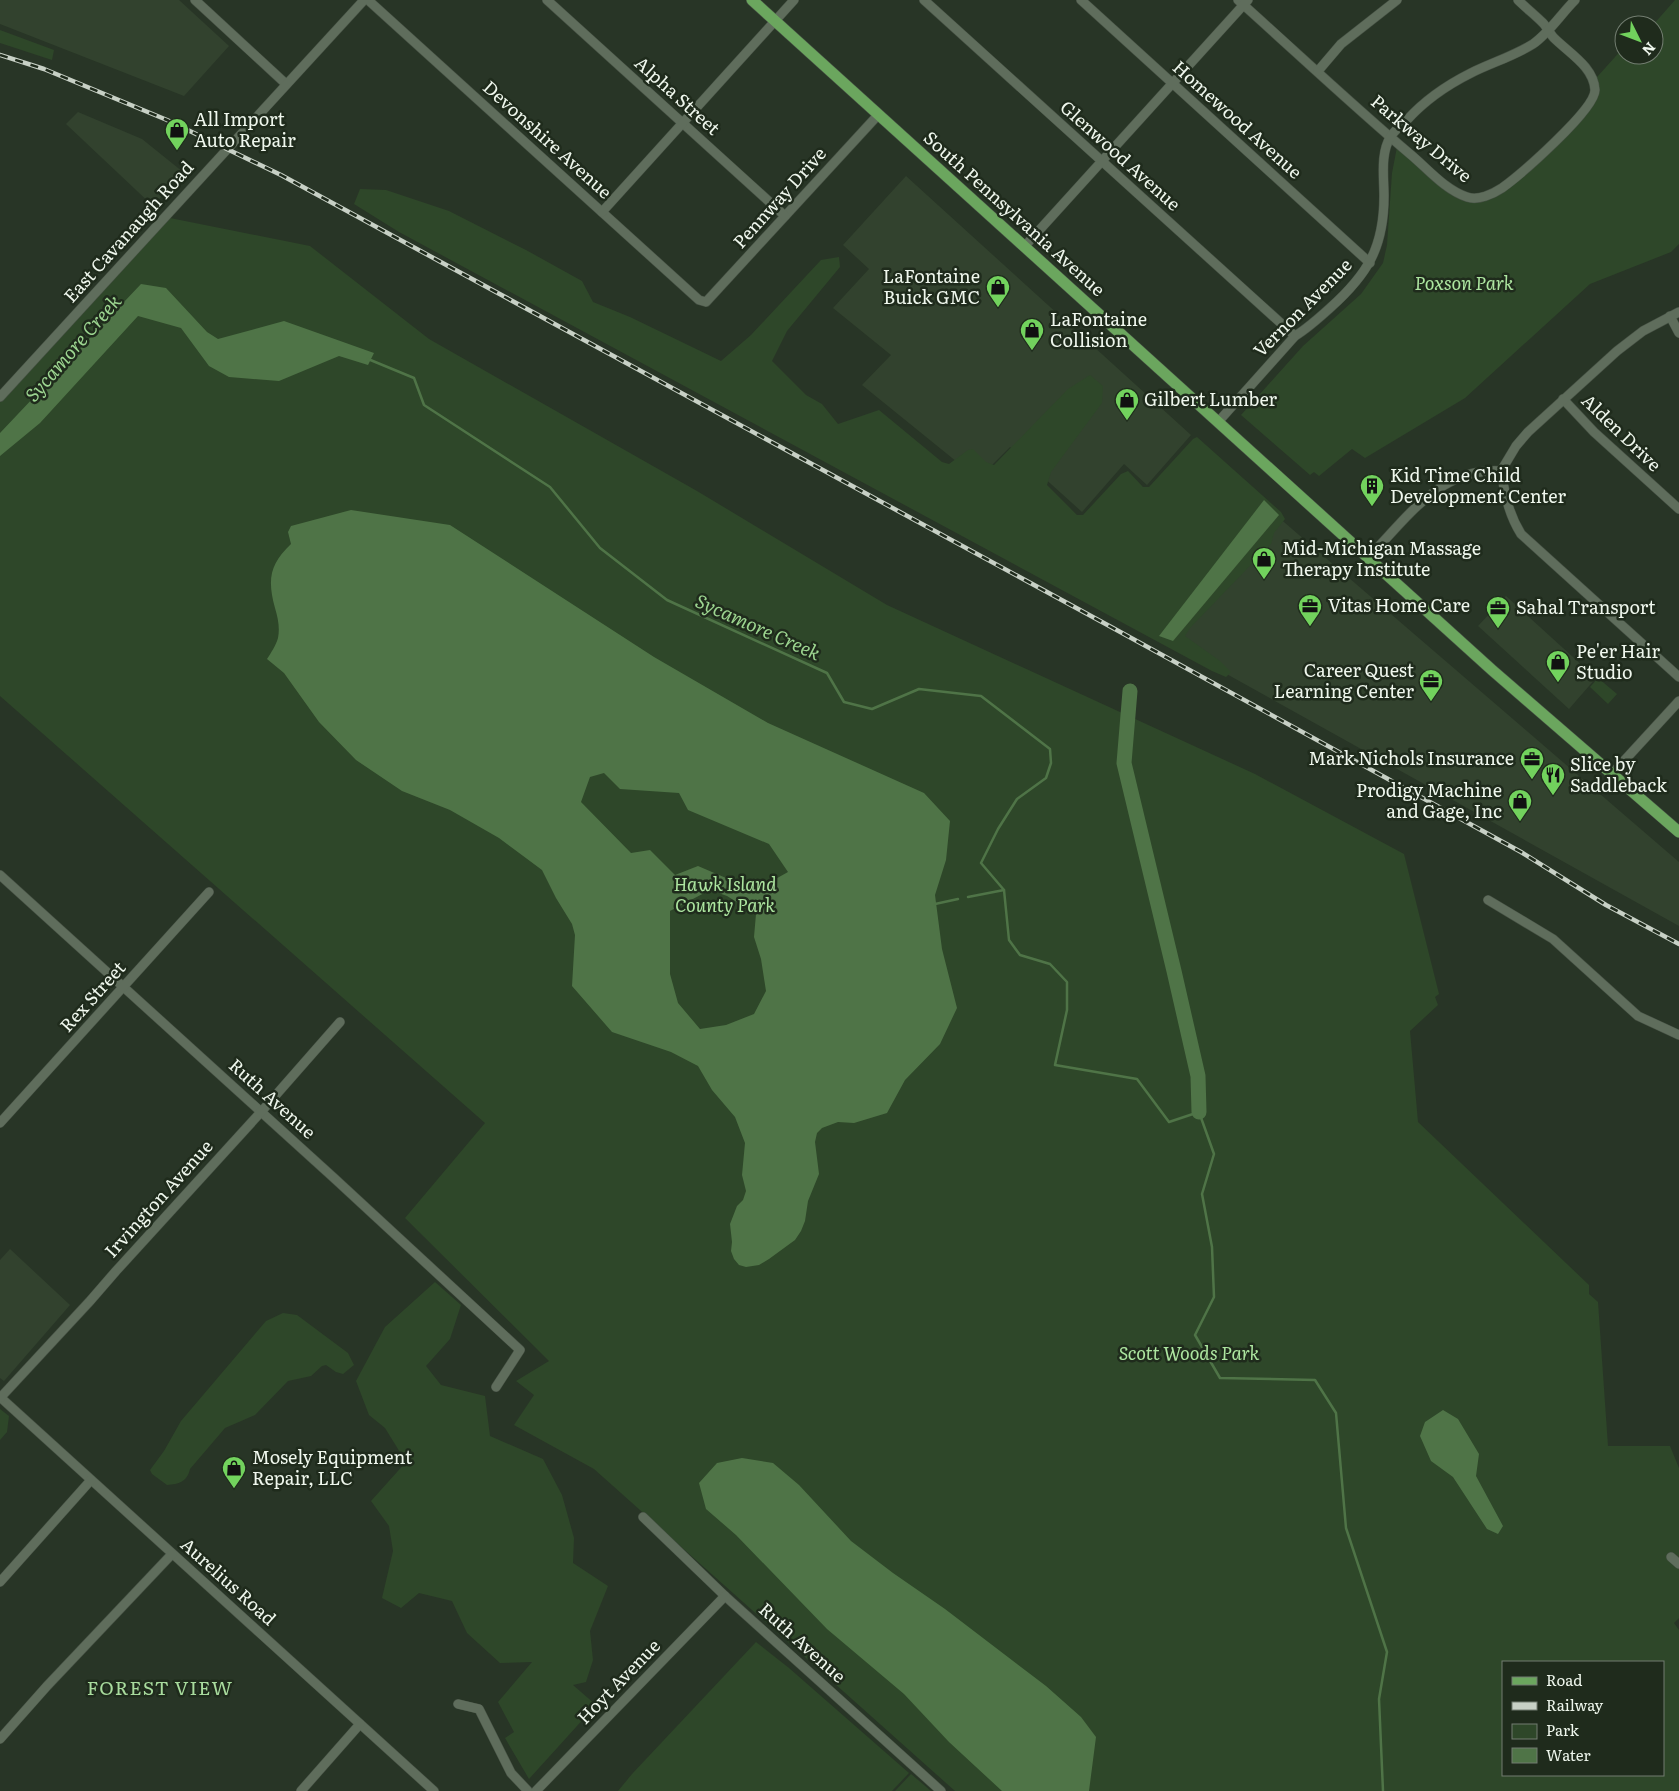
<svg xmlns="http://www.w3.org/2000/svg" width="1679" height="1791" font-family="Literata,serif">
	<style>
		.built { fill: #32422e }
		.green { fill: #2e4729; fill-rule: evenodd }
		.water { fill: #4f7447; fill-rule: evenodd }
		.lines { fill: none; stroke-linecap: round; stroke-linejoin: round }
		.stream { stroke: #4f7447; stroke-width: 2.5 }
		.river { stroke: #4f7447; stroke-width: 15 }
		.minor-casing { stroke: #465144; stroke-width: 10 }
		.major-casing { stroke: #465144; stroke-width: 12 }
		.minor { stroke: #5f6d5c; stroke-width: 9 }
		.major { stroke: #6ba65e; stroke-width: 11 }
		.rail-casing { stroke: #c7d0c5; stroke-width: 4.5 }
		.rail { stroke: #1f2b1c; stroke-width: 2.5; stroke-dasharray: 8; stroke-linecap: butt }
		.labels { text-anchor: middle; stroke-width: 5; stroke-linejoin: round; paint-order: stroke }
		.street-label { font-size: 18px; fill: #eff7ed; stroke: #1f2b1c }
		.poi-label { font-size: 18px; fill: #eff7ed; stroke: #1f2b1c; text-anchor: start }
		.park-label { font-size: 18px; font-style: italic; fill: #ade6a0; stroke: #1f2b1c }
		.water-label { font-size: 19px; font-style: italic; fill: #9cd590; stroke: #1f2b1c }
		.neighbourhood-label { font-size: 19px; letter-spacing: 1px; fill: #a8db9d; stroke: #1f2b1c }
	</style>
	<rect width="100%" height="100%" fill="#283526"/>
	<g class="built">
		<path d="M0,0h179l50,46 -45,50 -184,-72z"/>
		<path d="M78,112l64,27 41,33 -30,34 -87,-82z"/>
		<path d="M906,176l285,259 -44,50 -23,-21 -42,48 -72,-65 -32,32 -116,-94 29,-30 -58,-47 36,-39 -26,-24z"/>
		<path d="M1255,497l424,365v64l-510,-284z"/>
		<path d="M1506,596l90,82 -27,31 -91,-83z"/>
		<path d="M10,1249l60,56 -66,76 -4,-3v-118z"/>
	</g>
	<g class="green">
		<path d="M1675,0h4v244l-8,8 -81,32 -125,114 -100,60 -13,-9 -33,27 -5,-4 -4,3 -69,-60 62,-69 58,-52 22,-31 4,-18 5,-72 5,-26 65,53 15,2 22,-9 97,-95 1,-21 27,-30v8h30v-30h-1z"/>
		<path d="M0,30l54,20 -2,10 -52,-17z"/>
		<path d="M360,189l26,1 63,21 77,39 56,31 11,21 37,15 91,44 30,-26 70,-75 18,-3 1,10 -53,64 -15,30 34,34 16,9 16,20 41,-14 63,52 7,2 19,-14 5,-1 13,13 8,3 74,-76 22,-14 13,11 -1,17 -51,69 -4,13 30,30h6l38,-41 7,-3 15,16h6l44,-48 4,-2 84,75 4,7 -11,14 -3,11 -81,84 -5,8 35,25 11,11 -5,5 -14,-6 -813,-439 -45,-28z"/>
		<path d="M165,217l145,29 119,93 268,152 190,114 368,169 149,80 35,140 -4,3 3,8 -28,26 8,91 171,163v9l9,8 10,144h62l9,22v150l-5,5 5,7v161h-724l-361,-322 -80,-44 20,-30 -18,-14 33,-20 -144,-143 80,-95 -485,-427v-295zM1503,1662h160v113h-160z"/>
		<path d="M1598,678l19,16 -9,10 -18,-17z"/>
		<path d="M435,1282l26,23 -11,34 -24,27 15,19 44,11 5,40 53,23 19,36 12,43 -1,25 35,23 -18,45 3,29 -7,22 -13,3 23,20 -67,74 -24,-41 9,-6 -16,-30 34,-40 -32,1 -33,-30 -15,-32 -33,-8 -18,15 -19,-10 11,-47 -4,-25 -18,-25 35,-39 -21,-34 -16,-13 -13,-34 29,-54z"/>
		<path d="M283,1313l14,2 51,38 6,12 -11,9 -7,-2 -10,-7 -4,1 -11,10 -23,5 -33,34 -30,13 -35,41c-3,13 -11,15 -23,16l-15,-11 -2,-4 14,-19 17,-30 85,-100z"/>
		<path d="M0,1409l9,7 -2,16 -7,8z"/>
		<path d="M756,1642l33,26 120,105 -17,18h-274l14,-17z"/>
		<path d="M911,1774l20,17h-36z"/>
	</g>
	<g class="water">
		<path d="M141,284l25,4 41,44 11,7 66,-18 90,32 -6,12 -29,-9 -60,25 -50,-4 -20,-11 -28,-38 -43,-12 -98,107 -40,33v-23z"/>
		<path d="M1264,500l15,15 -106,126 -14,-5z"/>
		<path d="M351,510l99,15 204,132 114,66 156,70 26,28 -4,39 -11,35 7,54 15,59 -17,36 -35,36 -18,33 -33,10 -16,-1 -16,6 -5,5 -2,9 4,32 -11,27 -3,20 -4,10 -6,9 -26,19 -10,6 -13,2 -7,-2 -5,-6 -3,-8 1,-9 -2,-18 7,-18 6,-6 3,-9 -4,-16 3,-32 -10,-26 -23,-27 -14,-24 -27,-14 -59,-20 -40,-46 3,-51 -3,-11 -16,-26 -14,-28 -43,-32 -49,-28 -48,-19 -46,-31 -37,-38 -35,-49 -17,-14c4,-6 9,-14 11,-21 2,-10 0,-20 -3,-30 -8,-29 -5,-44 16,-64l-3,-12 3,-6zM604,773l16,16 59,4 9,17 81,34 19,28 -25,14 -30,-5 -35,-15 -23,9 -25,-25 -19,3 -50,-51 9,-25zM710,890l17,6 29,18 -2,23 7,22 5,32 -12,23 -28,11 -26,4 -22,-26 -8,-29v-63z"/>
		<path d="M1443,1410l15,9 21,35 -3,22 27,50 -5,8 -11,-5 -34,-52 -22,-16 -11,-25 5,-14z"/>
		<path d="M742,1458l31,5 26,22 52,56 42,32 52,36 101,77 35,31 15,20 -7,54h-87l-53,-49 -45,-48 -77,-65 -91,-94 -30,-26 -7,-26 18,-20z"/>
	</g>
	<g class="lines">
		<g class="stream">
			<path d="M368,359l46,19 10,27 126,82 50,61 67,52 160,73 17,29 28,7 47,-20 62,7 69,53 1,14 -5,15 -29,21 -19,30 -17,34 23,27 5,50 11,15 30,9 17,18v28l-12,55 82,14 32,43 30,-10 15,42 -12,40 10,53 2,50 -19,38 25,43 95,2 21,33 10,115 41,124 -8,47 4,92"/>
			<path d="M968,897l36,-7"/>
			<path d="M935,904l23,-5"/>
		</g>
		<path class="river" d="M1130,691l-6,72 50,208 24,105 1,36"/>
		<g class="minor-casing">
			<g id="minor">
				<path d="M195,0l91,84"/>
				<path d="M368,0l331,300 7,2 172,-187"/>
				<path d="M547,0l238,216"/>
				<path d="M924,0l371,336"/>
				<path d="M1081,0l289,263"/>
				<path d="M1238,0c57,51 113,104 172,154 17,14 35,36 57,43 11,4 26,-3 35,-9 18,-13 93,-78 93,-98 -1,-23 -26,-37 -41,-52 -4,-4 -7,-11 -11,-15 -8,-8 -17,-15 -25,-23"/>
				<path d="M1318,71l23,-27 56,-44"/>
				<path d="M602,212l192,-212"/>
				<path d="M1024,247l224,-247"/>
				<path d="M1670,316l9,17"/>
				<path d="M0,397l364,-397"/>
				<path d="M1563,399l31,33 85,77"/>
				<path d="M1218,422l77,-86c13,-8 24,-18 35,-28 38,-34 54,-61 54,-112 0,-19 -4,-43 7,-60 4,-6 10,-11 16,-16 18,-20 40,-35 64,-47 20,-10 43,-17 62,-29 16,-11 28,-30 42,-44"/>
				<path d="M1501,471c4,23 7,42 20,63l158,143"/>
				<path d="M1368,558c38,-39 72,-91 133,-87l15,-25 12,-14 89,-81 26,-20 36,-19"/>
				<path d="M1611,775l68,-74"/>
				<path d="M0,875l334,303 186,172 -24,37"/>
				<path d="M1488,900l65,39 85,77 41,19"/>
				<path d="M0,1123l209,-231"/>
				<path d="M0,1397l434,394"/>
				<path d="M0,1398l90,-97 26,-30 145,-159 79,-90"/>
				<path d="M643,1517l82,79 216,195"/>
				<path d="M1671,1557l8,7"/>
				<path d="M0,1582l91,-102"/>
				<path d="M458,1704l21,5 32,64 17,18"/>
				<path d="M0,1739l47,-53 125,-132"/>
				<path d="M301,1791l59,-67"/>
				<path d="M536,1791l189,-195"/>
			</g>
		</g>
		<g class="major-casing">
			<path id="major" d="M752,0l740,670 187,162"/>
		</g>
		<use href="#minor" class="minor"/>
		<use href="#major" class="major"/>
		<g class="rail-casing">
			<path id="rail" d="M0,55l44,14 123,51 114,55 832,453 408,224 85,53 73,39"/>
		</g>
		<use href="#rail" class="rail"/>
	</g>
	<defs>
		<g id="shop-pin" transform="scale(1.25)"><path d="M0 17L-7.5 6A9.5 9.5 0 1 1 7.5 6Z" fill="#72d25d" stroke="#1f2b1c"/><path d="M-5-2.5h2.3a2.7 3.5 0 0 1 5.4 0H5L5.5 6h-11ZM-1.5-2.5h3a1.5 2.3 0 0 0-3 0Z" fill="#111"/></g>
		<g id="building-pin" transform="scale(1.25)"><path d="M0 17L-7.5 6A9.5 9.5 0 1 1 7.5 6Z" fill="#72d25d" stroke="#1f2b1c"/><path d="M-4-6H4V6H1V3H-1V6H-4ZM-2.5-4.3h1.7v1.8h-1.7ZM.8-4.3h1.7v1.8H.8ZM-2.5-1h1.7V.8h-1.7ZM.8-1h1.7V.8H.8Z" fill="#111"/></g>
		<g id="office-pin" transform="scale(1.25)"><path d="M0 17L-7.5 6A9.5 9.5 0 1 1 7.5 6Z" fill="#72d25d" stroke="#1f2b1c"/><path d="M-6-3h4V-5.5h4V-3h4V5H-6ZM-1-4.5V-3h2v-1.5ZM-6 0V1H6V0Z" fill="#111"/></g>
		<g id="restaurant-pin" transform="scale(1.25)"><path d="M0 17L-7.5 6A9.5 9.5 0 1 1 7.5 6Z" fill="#72d25d" stroke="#1f2b1c"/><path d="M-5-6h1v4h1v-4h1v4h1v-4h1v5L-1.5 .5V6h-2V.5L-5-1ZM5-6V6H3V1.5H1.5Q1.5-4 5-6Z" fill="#111"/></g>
	</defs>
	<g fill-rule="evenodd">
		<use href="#shop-pin" x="177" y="130"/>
		<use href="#shop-pin" x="998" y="287"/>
		<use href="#shop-pin" x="1032" y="330"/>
		<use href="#shop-pin" x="1127" y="400"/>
		<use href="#building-pin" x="1372" y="486"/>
		<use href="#shop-pin" x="1264" y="559"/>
		<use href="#office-pin" x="1310" y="606"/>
		<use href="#office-pin" x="1498" y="608"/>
		<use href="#shop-pin" x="1558" y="662"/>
		<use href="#office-pin" x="1431" y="681"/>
		<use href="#office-pin" x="1532" y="759"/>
		<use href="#restaurant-pin" x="1553" y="775"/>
		<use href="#shop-pin" x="1520" y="801"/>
		<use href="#shop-pin" x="234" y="1468"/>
	</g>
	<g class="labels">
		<g class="street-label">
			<text transform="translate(677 96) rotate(42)" y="6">Alpha Street</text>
			<text transform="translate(1237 120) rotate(42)" y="6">Homewood Avenue</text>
			<text transform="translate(1421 139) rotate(40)" y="6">Parkway Drive</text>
			<text transform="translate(547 140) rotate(42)" y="6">Devonshire Avenue</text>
			<text transform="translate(1120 156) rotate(42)" y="6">Glenwood Avenue</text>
			<text transform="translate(780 198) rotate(-48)" y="6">Pennway Drive</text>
			<text transform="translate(1014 214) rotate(42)" y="6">South Pennsylvania Avenue</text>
			<text transform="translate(129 232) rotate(-48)" y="6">East Cavanaugh Road</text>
			<text transform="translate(1303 308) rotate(-45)" y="6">Vernon Avenue</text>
			<text transform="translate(1621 433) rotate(44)" y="6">Alden Drive</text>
			<text transform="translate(93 997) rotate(-48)" y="6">Rex Street</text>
			<text transform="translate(272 1099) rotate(42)" y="6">Ruth Avenue</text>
			<text transform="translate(159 1199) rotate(-48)" y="6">Irvington Avenue</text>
			<text transform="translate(228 1582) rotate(42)" y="6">Aurelius Road</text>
			<text transform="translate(802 1643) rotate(42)" y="6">Ruth Avenue</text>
			<text transform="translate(619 1682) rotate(-46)" y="6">Hoyt Avenue</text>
		</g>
		<g class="poi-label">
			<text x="194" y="126">All Import<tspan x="194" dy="21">Auto Repair</tspan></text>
			<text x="980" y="283" text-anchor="end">LaFontaine<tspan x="980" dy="21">Buick GMC</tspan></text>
			<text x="1050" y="326">LaFontaine<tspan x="1050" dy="21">Collision</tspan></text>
			<text x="1144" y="406">Gilbert Lumber</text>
			<text x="1390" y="482">Kid Time Child<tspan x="1390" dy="21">Development Center</tspan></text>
			<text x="1282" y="555">Mid-Michigan Massage<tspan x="1282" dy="21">Therapy Institute</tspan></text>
			<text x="1328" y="612">Vitas Home Care</text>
			<text x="1516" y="614">Sahal Transport</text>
			<text x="1576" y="658">Pe'er Hair<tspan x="1576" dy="21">Studio</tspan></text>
			<text x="1414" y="677" text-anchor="end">Career Quest<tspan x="1414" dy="21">Learning Center</tspan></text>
			<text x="1514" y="765" text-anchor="end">Mark Nichols Insurance</text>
			<text x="1570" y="771">Slice by<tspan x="1570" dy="21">Saddleback</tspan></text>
			<text x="1502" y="797" text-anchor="end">Prodigy Machine<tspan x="1502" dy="21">and Gage, Inc</tspan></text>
			<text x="252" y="1464">Mosely Equipment<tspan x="252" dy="21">Repair, LLC</tspan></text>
		</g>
		<g class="park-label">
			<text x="1464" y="290">Poxson Park</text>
			<text x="725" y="891">Hawk Island<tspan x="725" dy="21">County Park</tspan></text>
			<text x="1189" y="1360">Scott Woods Park</text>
		</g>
		<g class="water-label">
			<text transform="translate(73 348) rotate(-49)" y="7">Sycamore Creek</text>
			<text transform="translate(758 627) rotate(24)" y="7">Sycamore Creek</text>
		</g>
		<g class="neighbourhood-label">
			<text x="160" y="1695">FOREST VIEW</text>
		</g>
	</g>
	<rect x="1502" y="1661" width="162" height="115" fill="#1f2b1c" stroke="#727d70"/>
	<rect x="1512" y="1677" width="25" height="8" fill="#6ba65e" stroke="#727d70"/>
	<text x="1546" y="1686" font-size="15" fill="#eff7ed">Road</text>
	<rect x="1512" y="1702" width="25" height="8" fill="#c7d0c5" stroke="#727d70"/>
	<text x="1546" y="1711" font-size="15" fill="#eff7ed">Railway</text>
	<rect x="1512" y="1724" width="25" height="15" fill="#2e4729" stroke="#727d70"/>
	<text x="1546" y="1736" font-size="15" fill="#eff7ed">Park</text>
	<rect x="1512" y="1748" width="25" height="15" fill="#4f7447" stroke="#727d70"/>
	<text x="1546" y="1761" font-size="15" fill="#eff7ed">Water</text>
	<g transform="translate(1639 40) rotate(132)"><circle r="24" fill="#1f2b1c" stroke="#727d70"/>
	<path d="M0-4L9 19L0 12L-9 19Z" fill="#72d25d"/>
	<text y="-8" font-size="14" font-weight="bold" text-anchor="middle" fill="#eff7ed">N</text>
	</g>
</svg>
